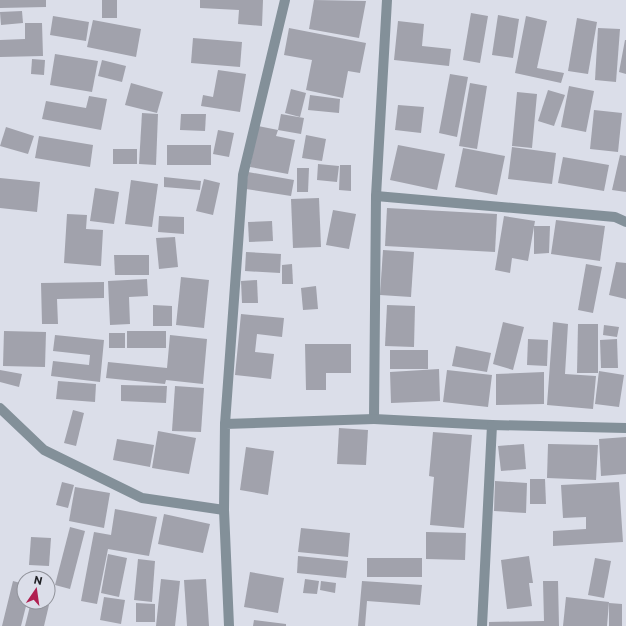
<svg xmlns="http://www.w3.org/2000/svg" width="626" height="626" font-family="Commissioner,sans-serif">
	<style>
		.building { fill: #a1a2ac }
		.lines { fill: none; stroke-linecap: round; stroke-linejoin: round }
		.street { stroke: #839099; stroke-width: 10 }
	</style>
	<rect width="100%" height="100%" fill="#dbdee9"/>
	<g class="building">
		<path d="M0,0h46v7l-46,1z"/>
		<rect x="102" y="0" width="15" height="18"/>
		<path d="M200,0h63l-1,26 -24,-2 1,-14 -39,-2z"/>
		<path d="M314,0l52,1 -7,37 -50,-9z"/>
		<path d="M22,11l1,12 -22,2 -1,-13z"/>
		<path d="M471,13l17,3 -8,47 -17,-3z"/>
		<path d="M498,15l21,4 -6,39 -21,-3z"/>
		<path d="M53,16l36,6 -3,19 -36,-6z"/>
		<path d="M526,16l21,5 -10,47 27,5 -3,10 -46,-10z"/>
		<path d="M577,18l20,4 -9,52 -20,-3z"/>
		<path d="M93,20l48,9 -5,28 -49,-10z"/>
		<path d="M398,21l26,3 -2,22 29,3 -2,17 -55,-6z"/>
		<path d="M25,23h17l1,33 -43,1v-17l25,-1z"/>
		<path d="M289,28l77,15 -6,30 -12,-2 -5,27 -37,-8 6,-30 -28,-5z"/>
		<path d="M598,28l22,1 -4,53 -21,-2z"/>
		<path d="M193,38l49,4 -2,25 -49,-4z"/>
		<path d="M625,40h1v34l-7,-2z"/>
		<path d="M55,54l43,7 -6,31 -42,-7z"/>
		<path d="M32,59l13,1 -1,15 -13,-1z"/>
		<path d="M102,60l24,6 -4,16 -24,-6z"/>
		<path d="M218,70l28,4 -6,38 -39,-6 2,-11 10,2z"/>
		<path d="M450,74l18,3 -11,60 -18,-4z"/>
		<path d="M131,83l32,9 -6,21 -32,-8z"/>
		<path d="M470,83l17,3 -10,63 -18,-3z"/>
		<path d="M569,86l25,5 -8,41 -25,-5z"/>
		<path d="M291,89l15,4 -6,24 -15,-4z"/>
		<path d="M548,90l17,5 -11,31 -16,-5z"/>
		<path d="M517,92l20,2 -5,54 -20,-2z"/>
		<path d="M310,95l30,4 -1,14 -31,-3z"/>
		<path d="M89,96l18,3 -6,31 -59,-11 4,-18 40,7z"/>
		<path d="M398,105l26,2 -3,26 -26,-3z"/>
		<path d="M594,110l28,3 -4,39 -28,-3z"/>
		<path d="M142,113l16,1 -2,51 -17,-1z"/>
		<path d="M181,114h25l-1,17 -25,-1z"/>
		<path d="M281,114l23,4 -3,16 -23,-4z"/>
		<path d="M258,126l20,4 -2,6 19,4 -7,34 -38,-7z"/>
		<path d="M6,127l28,9 -6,18 -28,-8z"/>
		<path d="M218,130l16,3 -5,24 -16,-3z"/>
		<path d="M306,135l20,4 -4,22 -20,-3z"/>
		<path d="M39,136l54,9 -3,22 -55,-9z"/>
		<rect x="167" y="145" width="44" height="20"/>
		<path d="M398,145l47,9 -8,36 -47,-10z"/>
		<path d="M512,147l44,6 -4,31 -44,-5z"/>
		<path d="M463,148l42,8 -8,39 -42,-8z"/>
		<rect x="113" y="149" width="24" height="15"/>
		<path d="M620,155l6,1v36l-14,-2z"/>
		<path d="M563,157l46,8 -5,26 -46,-8z"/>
		<path d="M318,164l21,2 -2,16 -20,-2z"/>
		<path d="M340,165h11v26l-12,-1z"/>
		<path d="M297,168h12l-1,24h-11z"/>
		<path d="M248,172l46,8 -3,16 -45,-7z"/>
		<path d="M164,177l37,4 -1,9 -36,-3z"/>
		<path d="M0,178l40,4 -3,30 -37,-4z"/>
		<path d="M204,179l16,4 -7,32 -17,-4z"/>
		<path d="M131,180l27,4 -6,43 -27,-3z"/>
		<path d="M95,188l24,4 -5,32 -24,-3z"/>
		<path d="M319,198l2,49 -28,1 -2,-49z"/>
		<path d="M387,208l110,6 -2,38 -110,-6z"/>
		<path d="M333,210l23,4 -7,35 -23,-4z"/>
		<path d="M67,214l20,1 -1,14 17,1 -2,36 -37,-3z"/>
		<path d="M159,216l25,1v17l-26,-2z"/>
		<path d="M504,216l31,5 -7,40 -16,-3 -2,15 -15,-3z"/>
		<path d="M556,220l49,6 -5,35 -49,-7z"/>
		<path d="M272,221l1,20 -24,1 -1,-20z"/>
		<path d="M534,226h16l-1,27 -15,1z"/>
		<path d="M175,237l3,30 -19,2 -3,-31z"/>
		<path d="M383,250l31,2 -3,45 -31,-2z"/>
		<path d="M246,252l35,2 -1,19 -35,-2z"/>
		<path d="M114,255h35v20h-34z"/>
		<path d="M616,262l10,1v36l-17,-4z"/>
		<path d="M292,264l1,20h-11v-19z"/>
		<path d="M586,264l16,3 -9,46 -15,-3z"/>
		<path d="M181,277l28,3 -5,48 -28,-3z"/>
		<path d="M147,279l1,17 -19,1 1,27 -20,1 -2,-44z"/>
		<path d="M257,280l1,23h-16l-1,-22z"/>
		<path d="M104,282v16l-47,1 1,25h-16l-1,-41z"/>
		<path d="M316,286l2,23 -15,1 -2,-22z"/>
		<path d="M153,305l19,1v20h-19z"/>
		<path d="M387,305l28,1 -1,41 -29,-1z"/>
		<path d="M241,314l43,4 -2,19 -25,-3 -2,18 19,2 -3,25 -36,-4z"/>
		<path d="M503,322l21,5 -11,43 -20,-6z"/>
		<path d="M553,322l15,2 -3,50 31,2 -3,33 -46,-4z"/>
		<path d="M578,324h20v49h-21z"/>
		<path d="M604,325l15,2 -2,10 -14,-2z"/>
		<path d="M4,331l42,1 -1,35 -42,-1z"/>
		<rect x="127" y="331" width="39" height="17"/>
		<rect x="109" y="333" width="16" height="15"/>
		<path d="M55,335l49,5 -4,42 -49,-6 2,-15 36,4 1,-10 -37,-4z"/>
		<path d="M170,335l37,4 -4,45 -37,-4 -1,4 -59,-6 2,-16 59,6z"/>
		<path d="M528,339l20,1 -1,26 -20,-1z"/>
		<path d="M617,339l1,29h-17l-1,-28z"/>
		<path d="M305,344h46v29h-25v17h-20z"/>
		<path d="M456,346l35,7 -4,19 -35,-6z"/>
		<rect x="390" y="350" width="38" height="19"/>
		<path d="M439,369l1,32 -49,2 -1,-31z"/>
		<path d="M0,370l22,4 -3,13 -19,-5z"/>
		<path d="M447,370l45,5 -4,32 -45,-5z"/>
		<path d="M599,371l25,4 -5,32 -24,-3z"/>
		<path d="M544,372v32l-48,1v-31z"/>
		<path d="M58,381l38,3 -1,18 -39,-3z"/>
		<path d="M121,385l46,1 -1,17 -45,-2z"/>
		<path d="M175,386l29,2 -3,44 -29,-1z"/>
		<path d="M73,410l11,3 -8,33 -12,-3z"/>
		<path d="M339,428l29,2 -2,35 -29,-1z"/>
		<path d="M158,431l38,7 -7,36 -37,-6z"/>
		<path d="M433,432l39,3 -8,93 -34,-3 4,-48 -5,-1z"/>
		<path d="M626,437v37l-25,2 -2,-37z"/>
		<path d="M117,439l37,6 -4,22 -37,-7z"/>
		<path d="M524,444l2,25 -25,2 -3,-25z"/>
		<path d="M548,444l50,1 -2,35 -49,-2z"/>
		<path d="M246,447l28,4 -6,44 -28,-5z"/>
		<path d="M530,479h15l1,25h-16z"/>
		<path d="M495,481l32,2 -1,30 -32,-2z"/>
		<path d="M62,482l12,3 -6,23 -12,-3z"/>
		<path d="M619,482l4,60 -70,4v-15l33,-2v-12l-23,1 -2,-33z"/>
		<path d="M75,487l35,6 -6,35 -35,-7z"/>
		<path d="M115,509l42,8 -8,39 -41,-7 -11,55 -16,-3 13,-69 17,3z"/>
		<path d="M164,514l46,10 -7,29 -45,-9z"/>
		<path d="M70,527l15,4 -15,58 -15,-4z"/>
		<path d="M301,528l49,5 -2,24 -50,-5z"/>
		<path d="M426,532l40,1 -1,27 -39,-1z"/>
		<path d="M31,537l20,1 -2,28 -20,-1z"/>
		<path d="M108,554l19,4 -8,39 -18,-4z"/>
		<path d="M298,556l50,5 -2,17 -49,-5z"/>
		<path d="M529,556l4,27h-4l3,23 -25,3 -6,-49z"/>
		<rect x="367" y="558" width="55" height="19"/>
		<path d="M595,558l16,3 -7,37 -16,-3z"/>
		<path d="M138,559l17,2 -3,41 -18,-2z"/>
		<path d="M250,572l34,6 -6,35 -34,-6z"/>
		<path d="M161,579l19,2 -5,45h-19z"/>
		<path d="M206,579l3,47h-22l-3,-46z"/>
		<path d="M305,579l14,2 -2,13 -14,-1z"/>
		<path d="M13,581l11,3v18h3l-6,24h-19z"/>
		<path d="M321,581l15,2 -1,10 -15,-3z"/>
		<path d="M362,581l60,4 -2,20 -53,-4 -2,25h-7z"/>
		<path d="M543,581h15l1,45h-70v-4l55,-1z"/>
		<path d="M104,597l21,3 -4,24 -21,-4z"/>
		<path d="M566,597l43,5 -2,24h-44z"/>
		<path d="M31,602l18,3 -5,21h-19z"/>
		<path d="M136,603l19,1v18h-19z"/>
		<path d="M609,603l13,1v22h-13z"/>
		<path d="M254,620l32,4v2h-33z"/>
	</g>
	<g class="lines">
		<g class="street">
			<path d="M387,0l-11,196 -2,223 118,6 -10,201"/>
			<path d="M376,196l239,21 11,5"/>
			<path d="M0,408l44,42 98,48 82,12"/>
			<path d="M225,424l18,-249 42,-175"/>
			<path d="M492,425l134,3"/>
			<path d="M229,626l-5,-116 1,-86 149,-5"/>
		</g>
	</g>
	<g transform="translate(36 590) rotate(13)"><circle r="19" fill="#dbdee9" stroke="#90929a"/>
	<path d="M0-3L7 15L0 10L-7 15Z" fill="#b01f50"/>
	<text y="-6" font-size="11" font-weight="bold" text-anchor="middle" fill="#1f2024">N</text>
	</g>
</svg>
